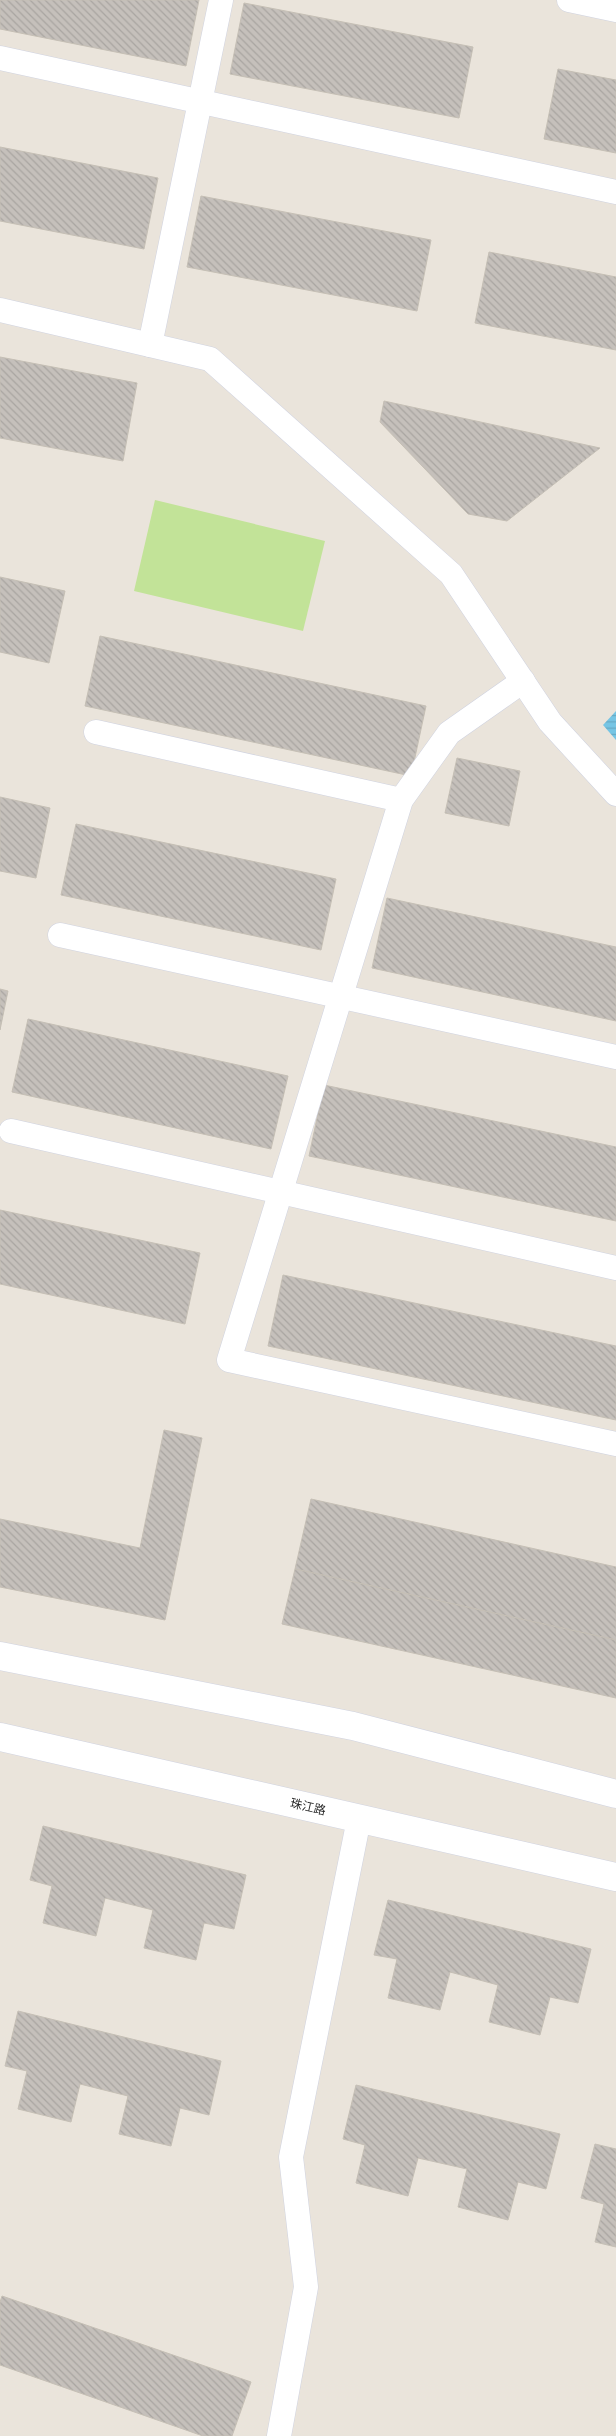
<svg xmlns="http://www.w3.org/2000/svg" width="616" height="2436" font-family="'IBM Plex Sans','Noto Sans SC',sans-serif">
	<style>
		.pitch { fill: #c2e398 }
		.water { fill: url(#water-rules) }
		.building { fill: url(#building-back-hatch); stroke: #c5bfb5 }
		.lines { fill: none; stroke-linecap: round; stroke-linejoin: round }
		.service-casing { stroke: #d0d3e0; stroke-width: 25 }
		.tertiary-casing { stroke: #d0d3e0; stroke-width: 29 }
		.service { stroke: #fff; stroke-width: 24 }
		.tertiary { stroke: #fff; stroke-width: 28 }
		.labels { text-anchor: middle; stroke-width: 4.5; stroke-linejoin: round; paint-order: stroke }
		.street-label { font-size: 12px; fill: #282828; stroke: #fff }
	</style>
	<defs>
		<pattern id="water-rules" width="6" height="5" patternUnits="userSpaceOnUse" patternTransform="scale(1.25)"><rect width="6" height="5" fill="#76c5e4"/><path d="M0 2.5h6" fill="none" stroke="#66a9c4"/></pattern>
		<pattern id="building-back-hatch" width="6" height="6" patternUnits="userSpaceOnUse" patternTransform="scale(1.25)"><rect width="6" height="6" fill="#c5c0bb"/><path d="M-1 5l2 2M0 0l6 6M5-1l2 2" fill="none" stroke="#a9a5a1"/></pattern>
	</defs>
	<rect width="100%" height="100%" fill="#eae4db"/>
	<path class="pitch" d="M155,500l170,41 -22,90 -169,-40z"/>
	<path class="water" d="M616,711v29l-13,-15z"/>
	<g class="building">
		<path d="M0,0h199l-13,66 -186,-37z"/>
		<path d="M244,3l229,44 -14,71 -229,-44z"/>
		<path d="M558,69l58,11v73l-72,-14z"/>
		<path d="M0,147l158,31 -14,71 -144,-28z"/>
		<path d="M201,196l230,44 -14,71 -230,-44z"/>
		<path d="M489,252l127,25v73l-141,-27z"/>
		<path d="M0,357l137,26 -14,78 -123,-23z"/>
		<path d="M384,401l216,47 -93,73 -39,-7 -88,-92z"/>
		<path d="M0,577l65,14 -16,72 -49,-11z"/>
		<path d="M100,636l326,70 -15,70 -326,-70z"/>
		<path d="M457,758l63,13 -11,55 -64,-13z"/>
		<path d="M0,797l50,11 -14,70 -36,-7z"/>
		<path d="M76,824l260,55 -15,71 -260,-55z"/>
		<path d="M387,898l229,49v74l-244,-53z"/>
		<path d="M0,989l8,2 -8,39z"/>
		<path d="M28,1019l260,57 -17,73 -259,-57z"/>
		<path d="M324,1085l292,62v74l-307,-65z"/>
		<path d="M0,1210l200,43 -15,71 -185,-40z"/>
		<path d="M283,1275l333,71v74l-348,-74z"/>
		<path d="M164,1430l38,8 -37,182 -165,-33v-68l140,29z"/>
		<path d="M311,1499l305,68v73l-321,-71z"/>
		<path d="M295,1569l321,71v58l-334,-74z"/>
		<path d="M43,1826l203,49 -12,54 -30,-6 -8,37 -52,-12 9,-38 -48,-12 -9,38 -53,-13 9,-37 -22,-6z"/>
		<path d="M388,1900l203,49 -13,54 -28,-6 -10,38 -51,-13 9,-37 -48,-13 -10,38 -52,-12 9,-39 -23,-4z"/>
		<path d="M18,2011l203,50 -12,54 -29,-7 -9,38 -52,-12 9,-38 -48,-12 -9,38 -53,-13 9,-38 -22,-5z"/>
		<path d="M356,2085l204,49 -14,55 -28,-7 -10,38 -50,-13 9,-38 -49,-11 -10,38 -52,-13 9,-38 -22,-6z"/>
		<path d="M595,2144l21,5v98l-21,-5 9,-38 -23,-6z"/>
		<path d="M2,2296l249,86 -19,54h-29l-203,-71v-63z"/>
	</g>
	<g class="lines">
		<g class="service-casing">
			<g id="service">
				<path d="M569,0l47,10"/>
				<path d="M0,58l616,134"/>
				<path d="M0,310l210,49 241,215 99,148 66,72"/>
				<path d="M150,345l71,-345"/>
				<path d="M523,681l-74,52 -48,67 -172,560 387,84"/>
				<path d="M96,732l305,68"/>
				<path d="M60,935l556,122"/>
				<path d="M11,1131l605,137"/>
				<path d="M279,2436l27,-149 -15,-130 68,-338"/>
			</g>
		</g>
		<g class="tertiary-casing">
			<g id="tertiary">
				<path d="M0,1656l353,70 263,68"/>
				<path d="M0,1737l616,140"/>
			</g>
		</g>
		<use href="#service" class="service"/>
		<use href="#tertiary" class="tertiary"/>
	</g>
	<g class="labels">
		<g class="street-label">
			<text transform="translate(308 1807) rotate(13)" y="4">珠江路</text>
		</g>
	</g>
</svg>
